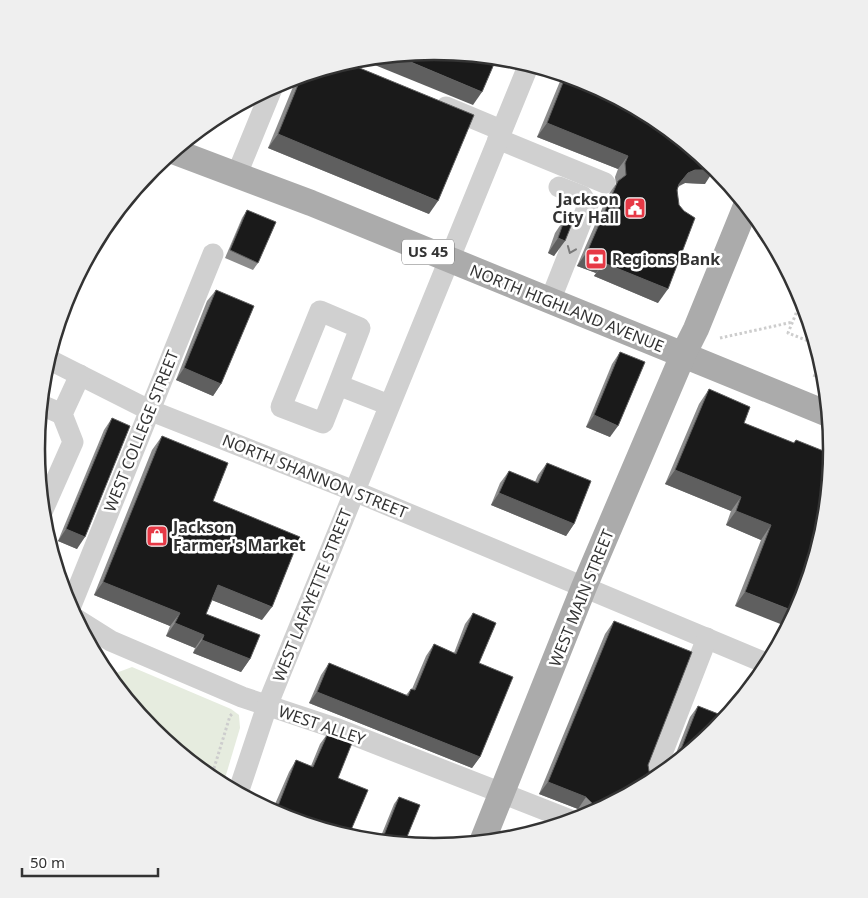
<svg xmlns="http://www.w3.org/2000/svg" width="868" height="898" font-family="'Noto Sans',sans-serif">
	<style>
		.green { fill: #e6ecdf }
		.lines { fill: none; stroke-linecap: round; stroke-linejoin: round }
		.path { stroke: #cdcdcd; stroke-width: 3; stroke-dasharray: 2.5 2.5; stroke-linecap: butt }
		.minor { stroke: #d0d0d0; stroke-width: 21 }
		.major { stroke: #ababab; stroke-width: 26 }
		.wall { fill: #8c8c8c }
		.shaded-wall { fill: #5f5f5f }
		.building { fill: #1a1a1a; stroke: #5f5f5f }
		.oneway { stroke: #7a7a7a }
		.labels { text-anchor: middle; stroke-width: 5; stroke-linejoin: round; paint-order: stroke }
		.shield { fill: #fff; stroke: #707070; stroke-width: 1 }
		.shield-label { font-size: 15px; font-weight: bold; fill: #333 }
		.poi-label { font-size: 16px; font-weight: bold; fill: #333; stroke: #fff; text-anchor: start }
		.street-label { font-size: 16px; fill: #333; stroke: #fff }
		.rim { fill: none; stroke: #333; stroke-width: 2.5 }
	</style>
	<rect width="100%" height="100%" fill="#fff"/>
	<path class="green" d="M132,667l99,42 8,6 1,13 -17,57 -10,-5 -60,-50 -45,-54z"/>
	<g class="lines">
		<g class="path">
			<path d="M758,235l13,5"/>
			<path d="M802,299l-14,34 28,11"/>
			<path d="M720,338l73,-16"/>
			<path d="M814,377l7,-16"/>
			<path d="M211,778l19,-62 3,-3"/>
		</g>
		<g class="minor">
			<path d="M446,107l55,23"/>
			<path d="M498,139l107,44"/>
			<path d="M237,174l36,-88"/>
			<path d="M550,301l38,-96 -6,-9 -23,-9"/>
			<path d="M48,359l101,51 205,81 414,173"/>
			<path d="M338,385l-15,38 -42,-16 39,-96 40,17 -22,57 51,20"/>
			<path d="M41,405l21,9"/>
			<path d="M42,512l31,-70 -11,-28 18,-39"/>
			<path d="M70,608l143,-354"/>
			<path d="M76,619l35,22 131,56 96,32 235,92"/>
			<path d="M651,782l56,-144"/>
			<path d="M238,793l29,-87 262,-642"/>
		</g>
		<g class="major">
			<path d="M173,151l138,52 517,211"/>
			<path d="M482,842l102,-255 99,-232 13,-26 50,-123"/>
		</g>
	</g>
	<g class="wall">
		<path d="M345,62l84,152 -161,-66 29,-71z"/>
		<path d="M563,74l23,8 119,102 -20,-1 -7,4 -20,116 -64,-27 2,-3 -19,-7 31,-71 8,-11 -1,-7 3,-8 -81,-32z"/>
		<path d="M247,210l11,53 -5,7 -28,-12 17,-40z"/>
		<path d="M565,218l-11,38 -6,-3 7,-20z"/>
		<path d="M216,290l5,94 -8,12 -37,-16 31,-79z"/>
		<path d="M620,352l-10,85 -24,-10 26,-63z"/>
		<path d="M709,389l35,34 50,20 2,-3 28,87 -89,79 26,-66 -35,-15 5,-14 -66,-27 34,-80z"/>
		<path d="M112,418l-35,131 -19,-8 46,-111z"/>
		<path d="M162,436l51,65 49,119 -50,-20 -6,14 44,45 -9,13 -48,-19 2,-5 -29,-12 4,-10 -76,-31 58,-145z"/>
		<path d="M547,463l27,61 -8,12 -75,-31 9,-22 9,-12 26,11 3,-7z"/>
		<path d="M473,613l6,50 1,94 -8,11 -163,-65 12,-28 8,-12 77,32 5,-6h1l14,-33 8,-12 20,9 11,-29z"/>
		<path d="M614,621l34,144v19l-63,33 -7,-8 -39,-15 66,-160z"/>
		<path d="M698,706l28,11 -53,44 17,-44z"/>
		<path d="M328,733l10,45 -56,38 -10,-5 17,-39 7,-12 15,6 9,-22z"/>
		<path d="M399,797l5,47 -25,-3 15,-37z"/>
	</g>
	<g class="shaded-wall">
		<path d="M394,55l88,37 -9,13 -113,-46z"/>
		<path d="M547,123l81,33 -10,13 -81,-32z"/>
		<path d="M278,134l160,67 -9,13 -161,-66z"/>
		<path d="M695,170h19l-9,14 -20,-1 -7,3 1,-2 9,-11z"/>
		<path d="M558,238l7,3 -11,15 -6,-3z"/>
		<path d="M587,252l18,8 -9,13 -19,-7z"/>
		<path d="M604,263l64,26 -10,14 -64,-27z"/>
		<path d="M184,368l37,16 -8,12 -37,-16z"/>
		<path d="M594,415l24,11 -8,11 -24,-10z"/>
		<path d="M675,470l66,27 -10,14 -66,-27z"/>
		<path d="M499,493l75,31 -8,12 -75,-31z"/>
		<path d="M736,511l35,14 -10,15 -35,-15z"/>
		<path d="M66,529l19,8 -8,12 -19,-8z"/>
		<path d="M103,582l77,31 -10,13 -76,-31z"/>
		<path d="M218,585l54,22 -10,13 -53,-21z"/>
		<path d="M745,592l51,20 -8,15 -53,-21z"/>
		<path d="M175,623l29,12 -9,13 -29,-12z"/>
		<path d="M202,640l48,19 -9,13 -48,-19z"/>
		<path d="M317,692l163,65 -8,11 -163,-65z"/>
		<path d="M681,749l8,3 -13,10 -3,-1z"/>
		<path d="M548,782l38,15 -8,12 -39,-15z"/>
		<path d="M593,804l10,4 -17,9h-2z"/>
		<path d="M276,811l38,15 -32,-10 -7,-3z"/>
	</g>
	<g class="building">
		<path d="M434,51l63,6 -15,35 -88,-37z"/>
		<path d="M345,62l129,53 -36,86 -160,-67 24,-59z"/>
		<path d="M566,75l20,7 69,36 60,50 -1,2h-19l-7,3 -9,11 -2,6 2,15 5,6 11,7 -27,71 -64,-26 1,-3 -18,-8 31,-71 8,-6 -1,-12 3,-7 -81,-33z"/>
		<path d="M247,210l29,12 -18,41 -28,-13z"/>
		<path d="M565,218l8,3 -8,20 -7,-3z"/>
		<path d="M216,290l38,16 -33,78 -37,-16z"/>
		<path d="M620,352l25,10 -27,64 -24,-11z"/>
		<path d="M709,389l41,18 -6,16 50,20 2,-3 35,14 -7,73 -23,74 -5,11 -51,-20 26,-67 -35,-14 5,-14 -66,-27z"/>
		<path d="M112,418l18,8 -45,111 -19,-8z"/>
		<path d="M162,436l66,27 -15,38 87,36 -28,70 -54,-22 -12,29 54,21 -10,24 -48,-19 2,-5 -29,-12 5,-10 -77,-31z"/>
		<path d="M547,463l44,18 -17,43 -75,-31 10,-22 29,12z"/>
		<path d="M473,613l23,10 -17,40 34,14 -33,80 -163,-65 12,-29 79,33 3,-7 4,1 19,-46 22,10z"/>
		<path d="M614,621l78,31 -44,113 2,12 -2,7 -45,24 -10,-4 -7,-7 -38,-15z"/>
		<path d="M698,706l28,11 -11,13 -26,22 -8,-3z"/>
		<path d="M328,733l24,10 -14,35 30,12 -20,47 -34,-11 -38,-15 20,-51 17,7z"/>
		<path d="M399,797l21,8 -16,39 -18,-2 -4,-2z"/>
	</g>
	<defs><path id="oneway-chevron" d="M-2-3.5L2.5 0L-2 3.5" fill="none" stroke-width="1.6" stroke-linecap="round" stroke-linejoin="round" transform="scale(1.25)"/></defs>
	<use class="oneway" href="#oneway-chevron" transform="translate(571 250) rotate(112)"/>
	<defs>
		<g id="civic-square" transform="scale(1.125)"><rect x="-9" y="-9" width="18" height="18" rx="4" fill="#e63946" stroke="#fff"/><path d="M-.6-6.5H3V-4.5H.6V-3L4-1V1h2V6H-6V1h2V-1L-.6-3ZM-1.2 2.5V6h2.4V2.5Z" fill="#fff"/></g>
		<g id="bank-square" transform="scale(1.125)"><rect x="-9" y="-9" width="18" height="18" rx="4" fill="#e63946" stroke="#fff"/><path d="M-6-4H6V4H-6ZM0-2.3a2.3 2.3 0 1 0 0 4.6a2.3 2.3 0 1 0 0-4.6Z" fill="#fff"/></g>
		<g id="shop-square" transform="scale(1.125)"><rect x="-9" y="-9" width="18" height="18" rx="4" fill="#e63946" stroke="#fff"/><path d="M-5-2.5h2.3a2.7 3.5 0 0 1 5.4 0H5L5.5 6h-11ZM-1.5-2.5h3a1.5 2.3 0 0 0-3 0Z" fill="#fff"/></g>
	</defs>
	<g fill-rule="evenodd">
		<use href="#civic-square" x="635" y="208"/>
		<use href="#bank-square" x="596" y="259"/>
		<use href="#shop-square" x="157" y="536"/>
	</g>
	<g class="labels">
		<rect class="shield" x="402" y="239.5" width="52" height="25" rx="4"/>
		<g class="shield-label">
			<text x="428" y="257">US 45</text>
		</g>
		<g class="poi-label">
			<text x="619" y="205" text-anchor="end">Jackson<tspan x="619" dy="18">City Hall</tspan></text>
			<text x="612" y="265">Regions Bank</text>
			<text x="173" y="533">Jackson<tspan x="173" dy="18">Farmer's Market</tspan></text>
		</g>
		<g class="street-label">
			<text transform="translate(567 308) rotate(22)" y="6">NORTH HIGHLAND AVENUE</text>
			<text transform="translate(141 431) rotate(-68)" y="6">WEST COLLEGE STREET</text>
			<text transform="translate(315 476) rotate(22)" y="6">NORTH SHANNON STREET</text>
			<text transform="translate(312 595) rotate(-68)" y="6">WEST LAFAYETTE STREET</text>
			<text transform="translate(581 598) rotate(-68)" y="6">WEST MAIN STREET</text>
			<text transform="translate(322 725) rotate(19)" y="6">WEST ALLEY</text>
		</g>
	</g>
	<path d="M0 0H868V898H0ZM45 449a389 389 0 1 1 778 0a389 389 0 1 1-778 0Z" fill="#efefef" fill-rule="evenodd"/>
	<path class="rim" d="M45 449a389 389 0 1 1 778 0a389 389 0 1 1-778 0Z"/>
	<path d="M22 868v8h136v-8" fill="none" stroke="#333333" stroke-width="2.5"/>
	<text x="30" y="868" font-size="15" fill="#333333" stroke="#ffffff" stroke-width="4" paint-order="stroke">50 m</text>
</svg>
